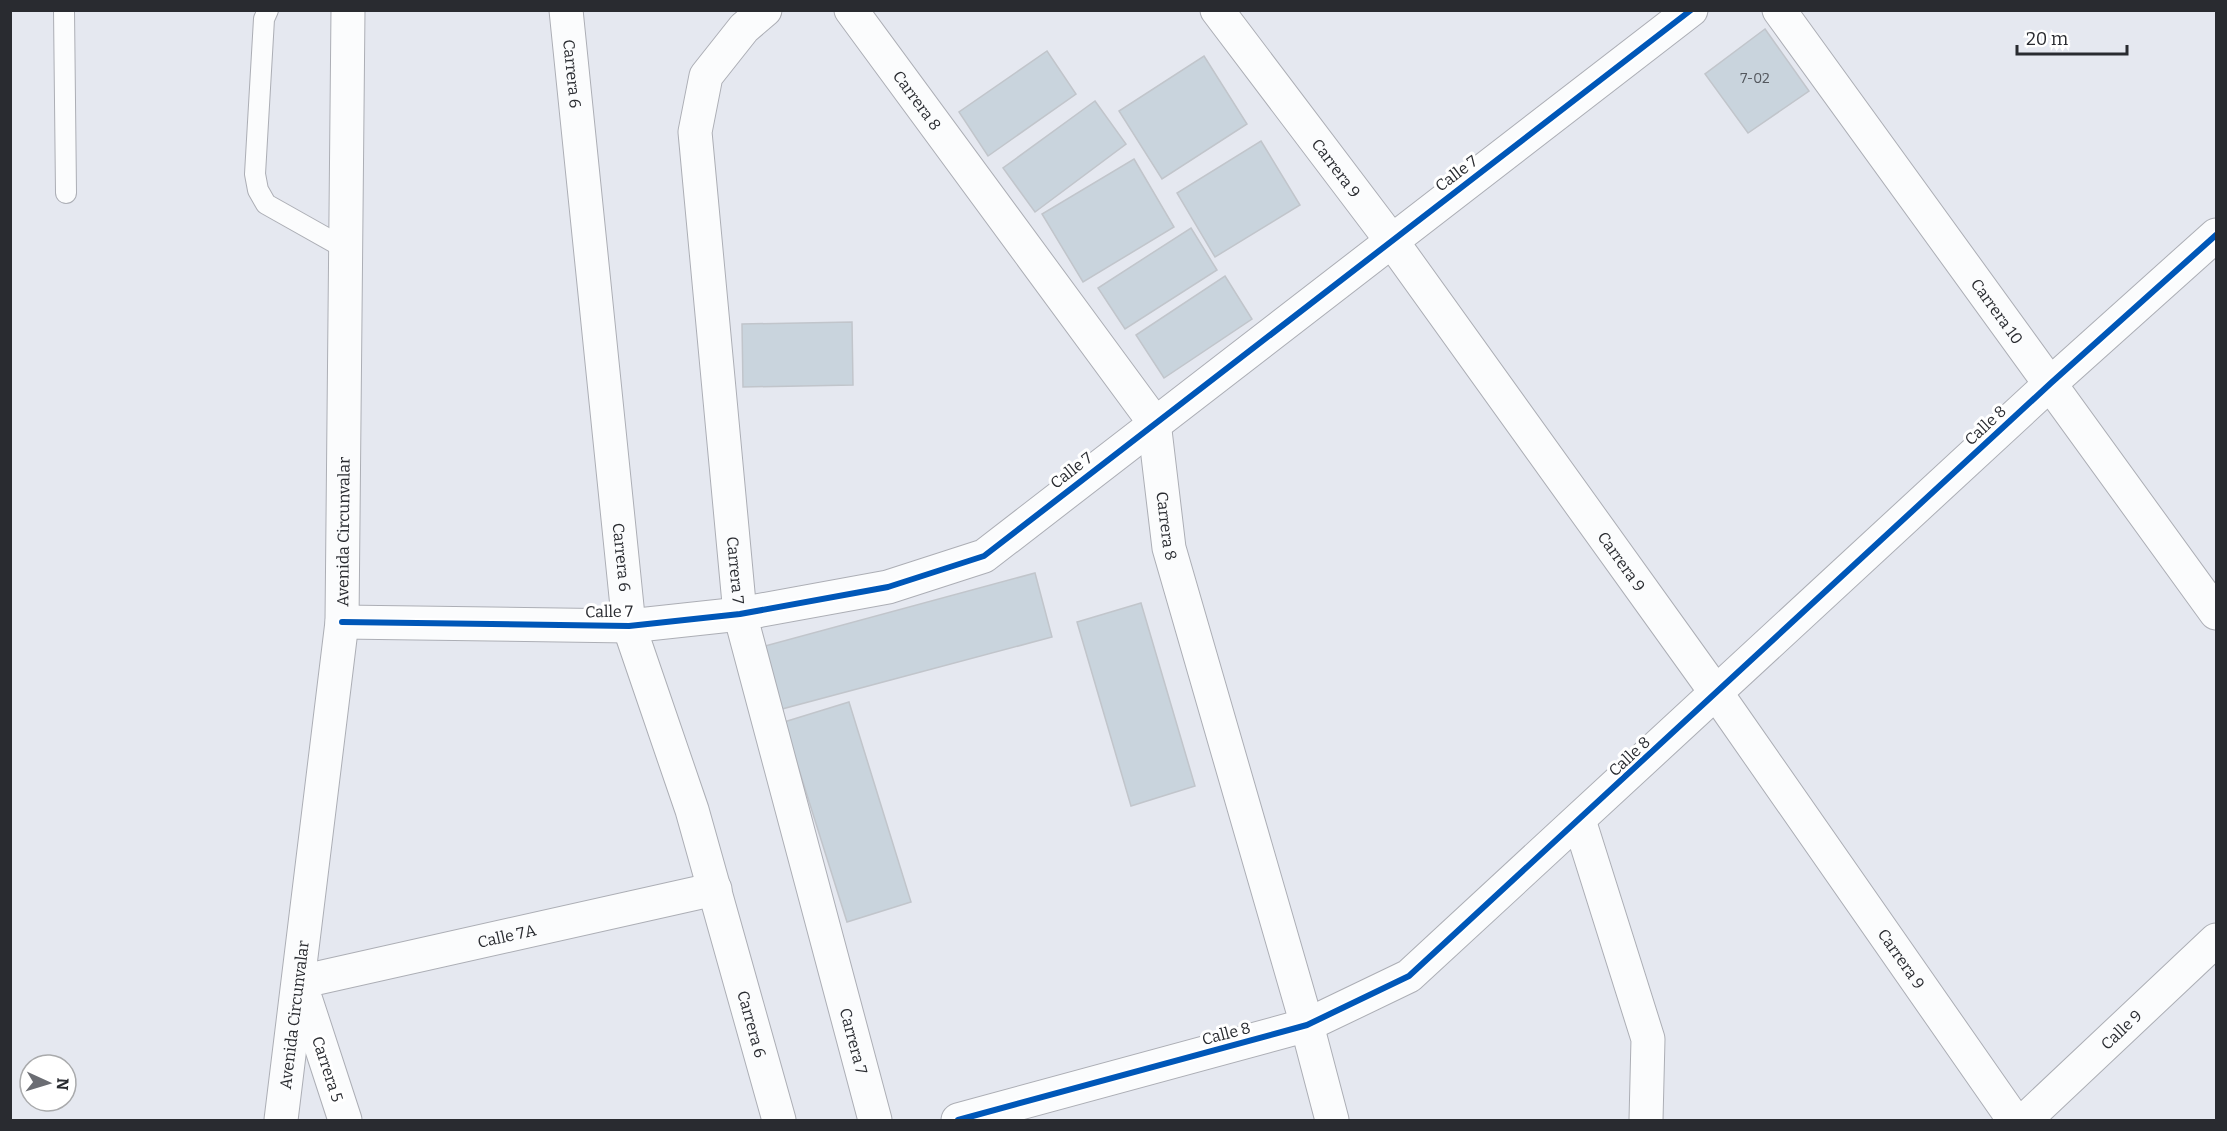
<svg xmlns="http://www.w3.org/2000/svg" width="2227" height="1131" font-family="Bitter,serif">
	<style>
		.building { fill: #c9d4dd; stroke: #c1c5cb; stroke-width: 1.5 }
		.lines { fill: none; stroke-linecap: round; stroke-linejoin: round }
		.service-casing { stroke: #acaeb5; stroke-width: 22 }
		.minor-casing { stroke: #acaeb5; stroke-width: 35 }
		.secondary-casing { stroke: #acaeb5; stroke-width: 35 }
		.service { stroke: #fbfcfd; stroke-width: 20 }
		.minor { stroke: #fbfcfd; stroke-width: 33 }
		.secondary { stroke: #fbfcfd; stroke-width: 33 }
		.cycleway-casing { stroke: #fff; stroke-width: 10 }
		.cycleway { stroke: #0057b8; stroke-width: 6 }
		.labels { text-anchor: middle; stroke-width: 6; stroke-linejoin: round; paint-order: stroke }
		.number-label { font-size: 14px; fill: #53575d }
		.street-label { font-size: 16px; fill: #292b30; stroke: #fff }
	</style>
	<rect width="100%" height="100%" fill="#e5e8f0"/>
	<g class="building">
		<path d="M1765,29l44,62 -61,42 -43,-59z"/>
		<path d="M1047,51l29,43 -88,62 -29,-44z"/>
		<path d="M1204,56l43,68 -85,55 -43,-68z"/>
		<path d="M1095,101l31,43 -91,68 -32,-44z"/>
		<path d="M1261,141l39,64 -85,52 -38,-64z"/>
		<path d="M1134,159l40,68 -91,55 -41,-68z"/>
		<path d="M1191,228l26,42 -92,59 -27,-41z"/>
		<path d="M1225,276l27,43 -88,59 -28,-43z"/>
		<path d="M852,322l1,63 -110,2 -1,-63z"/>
		<path d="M1035,573l17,64 -270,72 -17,-63z"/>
		<path d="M1141,603l54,183 -64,20 -54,-184z"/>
		<path d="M849,702l62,200 -64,20 -63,-200z"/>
	</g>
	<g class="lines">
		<g class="service-casing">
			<g id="service">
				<path d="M64,10l2,183"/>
				<path d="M268,10l-4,9 -9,155 3,16 8,14 80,45"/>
			</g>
		</g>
		<g class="minor-casing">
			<g id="minor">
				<path id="s1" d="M566,10l63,616 63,184 87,310"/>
				<path id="s2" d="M765,10l-21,18 -38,48 -11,56 45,482 135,506"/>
				<path id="s3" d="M851,10l303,412 15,126 138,477 25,95"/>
				<path id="s4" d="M1217,10l174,230 326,454 297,426"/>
				<path d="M342,622l287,4 111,-12 148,-27 96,-31 707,-546"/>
				<path d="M1579,820l69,219 -2,81"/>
				<path id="s5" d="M345,1120l-45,-138 415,-93"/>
				<path d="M958,1120l349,-95 102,-49 642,-593 165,-148"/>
				<path id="s6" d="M2025,1120l191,-180"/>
			</g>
		</g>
		<g class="secondary-casing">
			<g id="secondary">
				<path id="s7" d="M1779,10l437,603"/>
				<path id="s8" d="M281,1120l61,-498 6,-612"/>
			</g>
		</g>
		<use href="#service" class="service"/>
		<use href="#minor" class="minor"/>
		<use href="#secondary" class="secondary"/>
		<g class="cycleway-casing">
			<g id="cycleway">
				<path d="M342,622l287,4 111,-12 148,-27 96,-31 707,-546"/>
				<path d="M958,1120l349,-95 102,-49 642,-593 165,-148"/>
			</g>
		</g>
		<use href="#cycleway" class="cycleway"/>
	</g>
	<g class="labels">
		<g class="number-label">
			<text x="1755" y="83">7-02</text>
		</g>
		<g class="street-label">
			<text dy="6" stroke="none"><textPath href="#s1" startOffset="64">Carrera 6</textPath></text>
			<text dy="6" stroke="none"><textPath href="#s3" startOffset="112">Carrera 8</textPath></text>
			<text dy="6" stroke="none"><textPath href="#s4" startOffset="198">Carrera 9</textPath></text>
			<text transform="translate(1456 173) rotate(-37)" y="6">Calle 7</text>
			<text dy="6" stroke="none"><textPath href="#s7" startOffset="372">Carrera 10</textPath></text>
			<text transform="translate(1985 425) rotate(-43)" y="6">Calle 8</text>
			<text transform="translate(1071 470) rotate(-38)" y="6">Calle 7</text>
			<text dy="6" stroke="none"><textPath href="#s3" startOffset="616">Carrera 8</textPath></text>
			<text dy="6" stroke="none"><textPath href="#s8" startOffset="592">Avenida Circunvalar</textPath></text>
			<text dy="6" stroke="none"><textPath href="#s1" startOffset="550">Carrera 6</textPath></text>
			<text dy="6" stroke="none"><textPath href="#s4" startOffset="684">Carrera 9</textPath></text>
			<text dy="6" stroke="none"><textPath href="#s2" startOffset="586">Carrera 7</textPath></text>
			<text transform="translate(609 611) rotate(-1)" y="6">Calle 7</text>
			<text transform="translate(1629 756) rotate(-43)" y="6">Calle 8</text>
			<text dy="6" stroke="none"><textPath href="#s5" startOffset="357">Calle 7A</textPath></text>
			<text dy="6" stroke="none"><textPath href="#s4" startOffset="1170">Carrera 9</textPath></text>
			<text dy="6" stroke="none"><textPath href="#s8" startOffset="106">Avenida Circunvalar</textPath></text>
			<text dy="6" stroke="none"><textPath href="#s1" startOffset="1036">Carrera 6</textPath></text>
			<text dy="6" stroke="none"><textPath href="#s6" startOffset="132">Calle 9</textPath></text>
			<text transform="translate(1226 1033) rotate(-15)" y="6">Calle 8</text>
			<text dy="6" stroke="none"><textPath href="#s2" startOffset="1072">Carrera 7</textPath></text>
			<text transform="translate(328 1069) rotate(72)" y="6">Carrera 5</text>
		</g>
	</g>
	<rect width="2227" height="1131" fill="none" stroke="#292b30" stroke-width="24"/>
	<g transform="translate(48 1083) rotate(94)"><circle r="28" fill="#ffffff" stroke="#a9aaac" stroke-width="1.5"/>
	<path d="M0-4.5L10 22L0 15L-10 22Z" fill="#6b6d73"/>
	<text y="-9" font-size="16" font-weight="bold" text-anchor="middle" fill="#292b30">N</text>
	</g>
	<path d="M2017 45v9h110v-9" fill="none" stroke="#292b30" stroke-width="3"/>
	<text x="2026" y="45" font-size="18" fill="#292b30" stroke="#ffffff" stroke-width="4.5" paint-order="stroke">20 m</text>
</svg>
